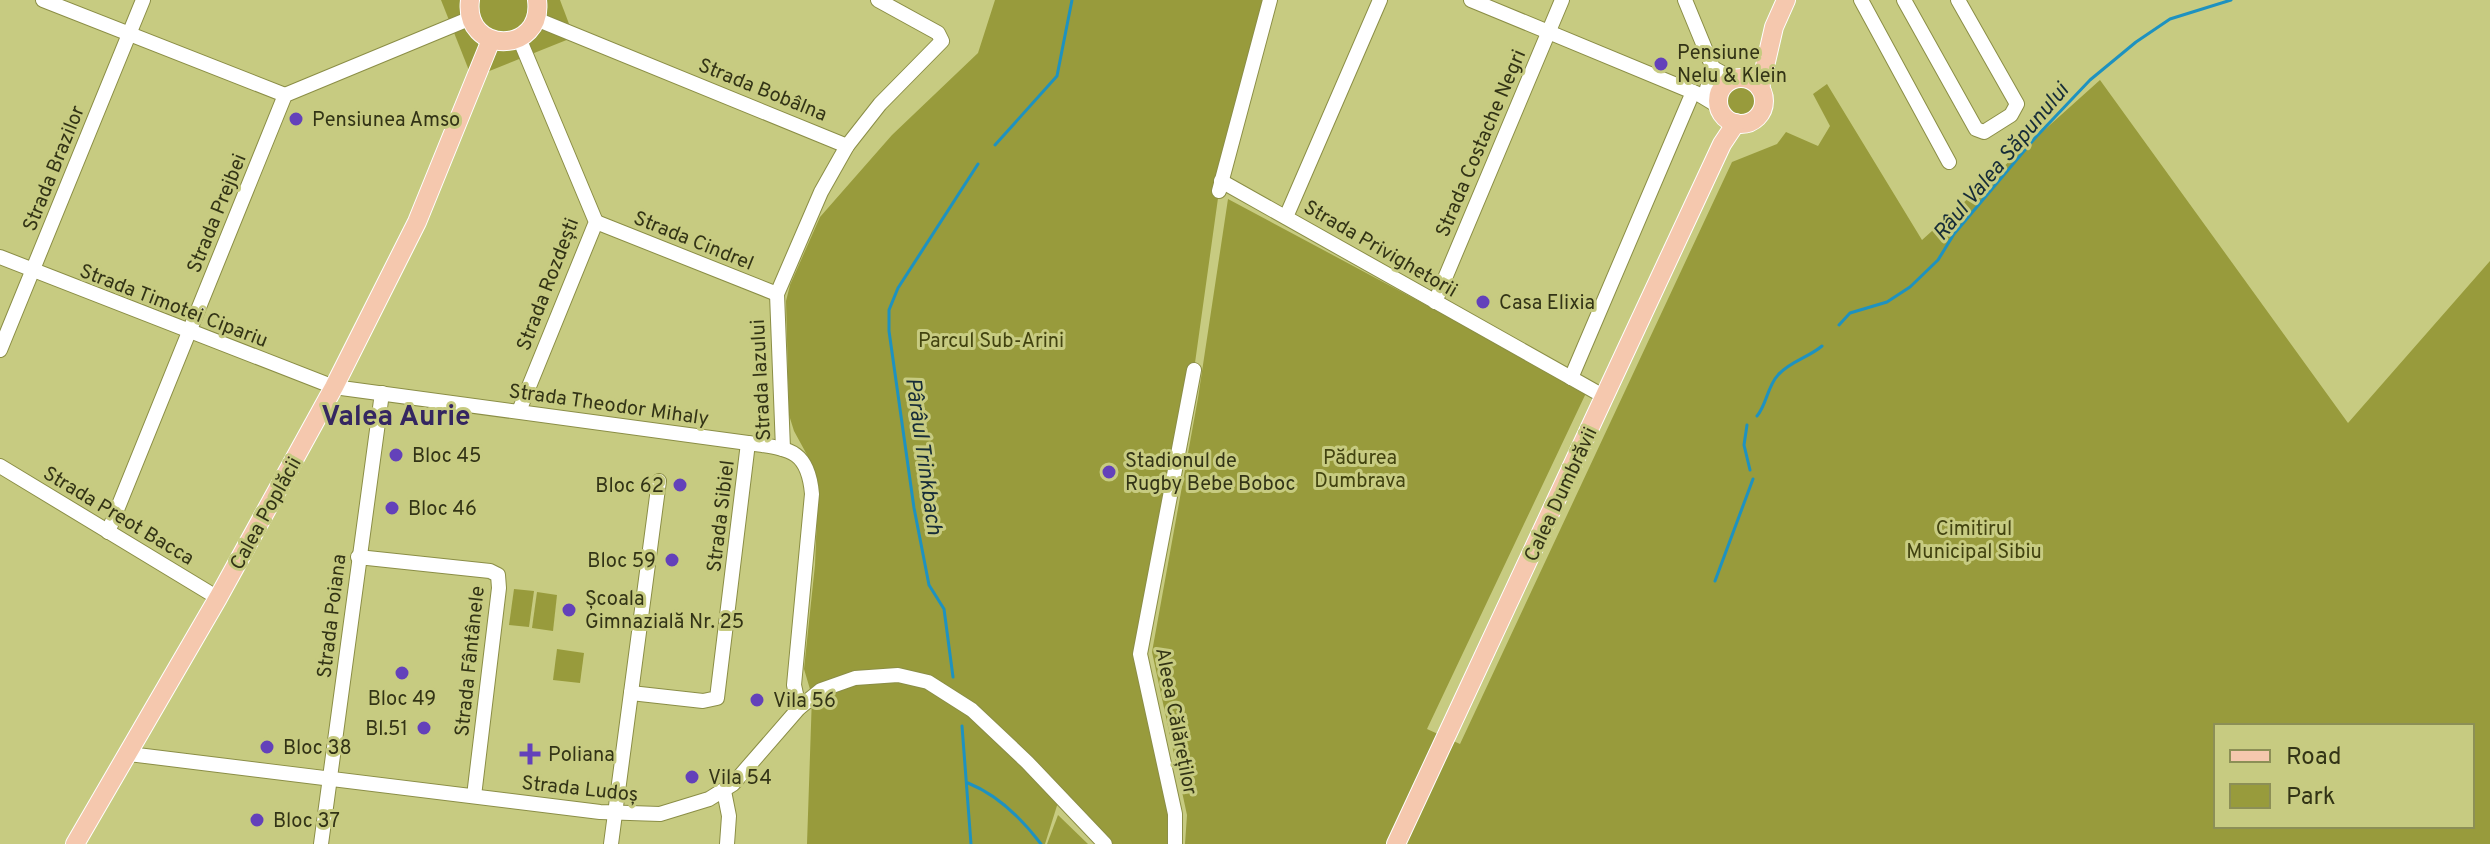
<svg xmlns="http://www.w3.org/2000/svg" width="2490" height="844" font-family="Overpass,sans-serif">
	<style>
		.green { fill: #989b3c; fill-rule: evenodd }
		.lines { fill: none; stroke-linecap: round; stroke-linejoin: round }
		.stream { stroke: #1e92c0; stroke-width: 3 }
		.minor-casing { stroke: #8b8e46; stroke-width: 16 }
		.major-casing { stroke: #fff; stroke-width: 20 }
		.minor { stroke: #fff; stroke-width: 14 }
		.major { stroke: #f5c8ae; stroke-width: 18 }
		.poi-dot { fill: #6341ba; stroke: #c7cb81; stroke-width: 3 }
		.labels { text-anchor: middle; stroke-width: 6; stroke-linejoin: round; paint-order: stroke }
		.poi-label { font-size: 20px; fill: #333416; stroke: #c7cb81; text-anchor: start }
		.street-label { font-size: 20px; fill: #333416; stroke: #c7cb81 }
		.park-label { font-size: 20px; fill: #424310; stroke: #c7cb81 }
		.water-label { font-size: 22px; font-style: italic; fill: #162c38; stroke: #c7cb81 }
		.district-label { font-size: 28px; font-weight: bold; fill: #342661; stroke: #c7cb81 }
	</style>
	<rect width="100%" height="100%" fill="#c7cb81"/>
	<g class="green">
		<path d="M441,0h119l14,37 -102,41z"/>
		<path d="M995,0h275l-51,191 -25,179 -53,274 34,200h-70l-45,-48 -15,48h-238l5,-148 -8,-27 11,-104 3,-72 -6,-29 -18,-33 -5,-16 -3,-114 4,-16 30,-68 72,-82 86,-82z"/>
		<path d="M2100,80l248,343 142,-162v583h-1305l2,-29 -35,-163 46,-254 30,-199 359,192 -160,338 33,15 272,-582 45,-18 9,-12 32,14 12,-20 -17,-32 14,-10 95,156zM2216,726h256v100h-256z"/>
		<circle cx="1741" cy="101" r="14"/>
		<path d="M514,589l20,2 -5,36 -20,-2z"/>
		<path d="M537,592l20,3 -4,36 -21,-3z"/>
		<path d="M557,649l27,4 -4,30 -27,-3z"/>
		<path d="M1058,815l30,29h-41z"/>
	</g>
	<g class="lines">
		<g class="stream">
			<path d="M995,145l62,-69 15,-76"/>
			<path d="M1839,325l11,-12 37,-11 23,-15 28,-27 16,-26 81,-96 55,-58 46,-38 34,-23 61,-19"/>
			<path d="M1757,416c10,-12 10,-29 21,-41 12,-14 30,-17 44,-29"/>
			<path d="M1747,425l-3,20 6,25"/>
			<path d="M1715,581l38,-102"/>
			<path d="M953,677l-9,-68 -15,-24 -15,-77 -25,-177v-21l9,-22 80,-124"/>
			<path d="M962,726l9,118"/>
			<path d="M968,783c30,12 54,36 73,61"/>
		</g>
		<g class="minor-casing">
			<g id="minor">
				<path d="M43,0l242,95"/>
				<path d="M1471,0l227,94 20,12"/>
				<path d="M1685,0l28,68 -7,24"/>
				<path d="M1861,0l88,162"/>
				<path d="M1904,0l72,129 8,3 27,-17 6,-11 -59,-104"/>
				<path d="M536,19l311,127"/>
				<path d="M519,38l77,184 -77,189"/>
				<path d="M1713,68l20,11"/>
				<path d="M1221,181l384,216"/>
				<path d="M1219,191l51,-191"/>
				<path d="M1286,217l94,-217"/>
				<path d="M596,222l181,72"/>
				<path d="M0,257l334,130 414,56c40,6 60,5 64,51l-18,191 5,23"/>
				<path d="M1435,302l127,-302"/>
				<path d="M0,350l143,-350"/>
				<path d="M1571,378l122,-286"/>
				<path d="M783,449l-6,-155 44,-102 26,-46 33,-42 62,-63 -4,-8 -60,-33"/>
				<path d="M0,466l218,132"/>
				<path d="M108,532l177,-437 186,-77"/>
				<path d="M358,557l132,14 8,4 1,13 -25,208"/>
				<path d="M631,693l72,8 14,-3 31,-255"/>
				<path d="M129,754l471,58 60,2 49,-15 24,-15 66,-76 22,-18 34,-12 43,-3 30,7 44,28 55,52 78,82"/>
				<path d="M724,791l5,25 -2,28"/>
				<path d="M321,844l61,-451"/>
				<path d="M611,844l48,-363"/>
				<path d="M1175,844v-30l-35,-160 54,-284"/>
			</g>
		</g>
		<g class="major-casing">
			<g id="major">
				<path d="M470,0c-7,55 74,55 67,0"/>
				<circle cx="1741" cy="101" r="23"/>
				<path d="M1760,88l14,-61 12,-27"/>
				<path d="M75,844l143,-246 116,-211 83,-165 74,-182"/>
				<path d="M1396,844l326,-700 14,-21"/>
			</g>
		</g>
		<use href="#minor" class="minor"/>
		<use href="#major" class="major"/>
	</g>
	<g class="poi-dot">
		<circle cx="1661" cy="64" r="8"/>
		<circle cx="296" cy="119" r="8"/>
		<circle cx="1483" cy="302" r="8"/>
		<circle cx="396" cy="455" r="8"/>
		<circle cx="1109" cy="472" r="8"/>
		<circle cx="680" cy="485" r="8"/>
		<circle cx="392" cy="508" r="8"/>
		<circle cx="672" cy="560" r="8"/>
		<circle cx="569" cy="610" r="8"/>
		<circle cx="402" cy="673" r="8"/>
		<circle cx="757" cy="700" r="8"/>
		<circle cx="424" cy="728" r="8"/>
		<circle cx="267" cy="747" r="8"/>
		<path d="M526 742h8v8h8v8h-8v8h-8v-8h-8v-8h8z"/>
		<circle cx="692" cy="777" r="8"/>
		<circle cx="257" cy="820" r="8"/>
	</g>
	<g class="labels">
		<g class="poi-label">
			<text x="1677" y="59">Pensiune<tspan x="1677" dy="23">Nelu &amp; Klein</tspan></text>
			<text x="312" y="126">Pensiunea Amso</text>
			<text x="1499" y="309">Casa Elixia</text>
			<text x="412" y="462">Bloc 45</text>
			<text x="1125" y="467">Stadionul de<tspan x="1125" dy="23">Rugby Bebe Boboc</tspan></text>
			<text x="664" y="492" text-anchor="end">Bloc 62</text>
			<text x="408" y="515">Bloc 46</text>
			<text x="656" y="567" text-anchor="end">Bloc 59</text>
			<text x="585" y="605">Școala<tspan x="585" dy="23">Gimnazială Nr. 25</tspan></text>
			<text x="402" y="705" text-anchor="middle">Bloc 49</text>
			<text x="773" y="707">Vila 56</text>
			<text x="408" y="735" text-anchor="end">Bl.51</text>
			<text x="283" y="754">Bloc 38</text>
			<text x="548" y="761">Poliana</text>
			<text x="708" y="784">Vila 54</text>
			<text x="273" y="827">Bloc 37</text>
		</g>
		<g class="street-label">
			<text transform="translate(763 89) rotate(22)" y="7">Strada Bobâlna</text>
			<text transform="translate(1480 143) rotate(-67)" y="7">Strada Costache Negri</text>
			<text transform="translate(53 168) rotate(-68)" y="7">Strada Brazilor</text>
			<text transform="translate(216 213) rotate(-68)" y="7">Strada Prejbei</text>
			<text transform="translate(694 240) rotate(22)" y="7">Strada Cindrel</text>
			<text transform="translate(1381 248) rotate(30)" y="7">Strada Privighetorii</text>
			<text transform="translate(547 284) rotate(-69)" y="7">Strada Rozdești</text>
			<text transform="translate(174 305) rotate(21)" y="7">Strada Timotei Cipariu</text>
			<text transform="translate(760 380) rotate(-93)" y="7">Strada Iazului</text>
			<text transform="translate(609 404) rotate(8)" y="7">Strada Theodor Mihaly</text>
			<text transform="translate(1560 494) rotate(-65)" y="7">Calea Dumbrăvii</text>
			<text transform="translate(265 513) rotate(-61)" y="7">Calea Poplăcii</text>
			<text transform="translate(119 515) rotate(31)" y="7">Strada Preot Bacca</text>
			<text transform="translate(720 516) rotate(-83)" y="7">Strada Sibiel</text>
			<text transform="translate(331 616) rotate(-83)" y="7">Strada Poiana</text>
			<text transform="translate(469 661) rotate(-84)" y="7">Strada Fântânele</text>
			<text transform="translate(1177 721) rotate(79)" y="7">Aleea Călăreților</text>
			<text transform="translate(580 788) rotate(6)" y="7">Strada Ludoș</text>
		</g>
		<g class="park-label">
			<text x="991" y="347">Parcul Sub-Arini</text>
			<text x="1360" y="464">Pădurea<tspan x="1360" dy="23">Dumbrava</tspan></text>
			<text x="1974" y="535">Cimitirul<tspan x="1974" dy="23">Municipal Sibiu</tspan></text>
		</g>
		<g class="water-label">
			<text transform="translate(2000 161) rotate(-50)" y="8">Râul Valea Săpunului</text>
			<text transform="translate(925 456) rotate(82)" y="8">Pârâul Trinkbach</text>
		</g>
		<g class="district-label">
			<text x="396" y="425">Valea Aurie</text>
		</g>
	</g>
	<rect x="2214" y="724" width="260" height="104" fill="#c7cb81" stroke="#8c8f56" stroke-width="2"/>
	<rect x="2230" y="750" width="40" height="12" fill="#f5c8ae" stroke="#8c8f56" stroke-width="2"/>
	<text x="2286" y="764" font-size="24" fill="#333416">Road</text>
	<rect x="2230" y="784" width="40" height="24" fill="#989b3c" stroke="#8c8f56" stroke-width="2"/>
	<text x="2286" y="804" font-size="24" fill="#333416">Park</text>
</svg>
